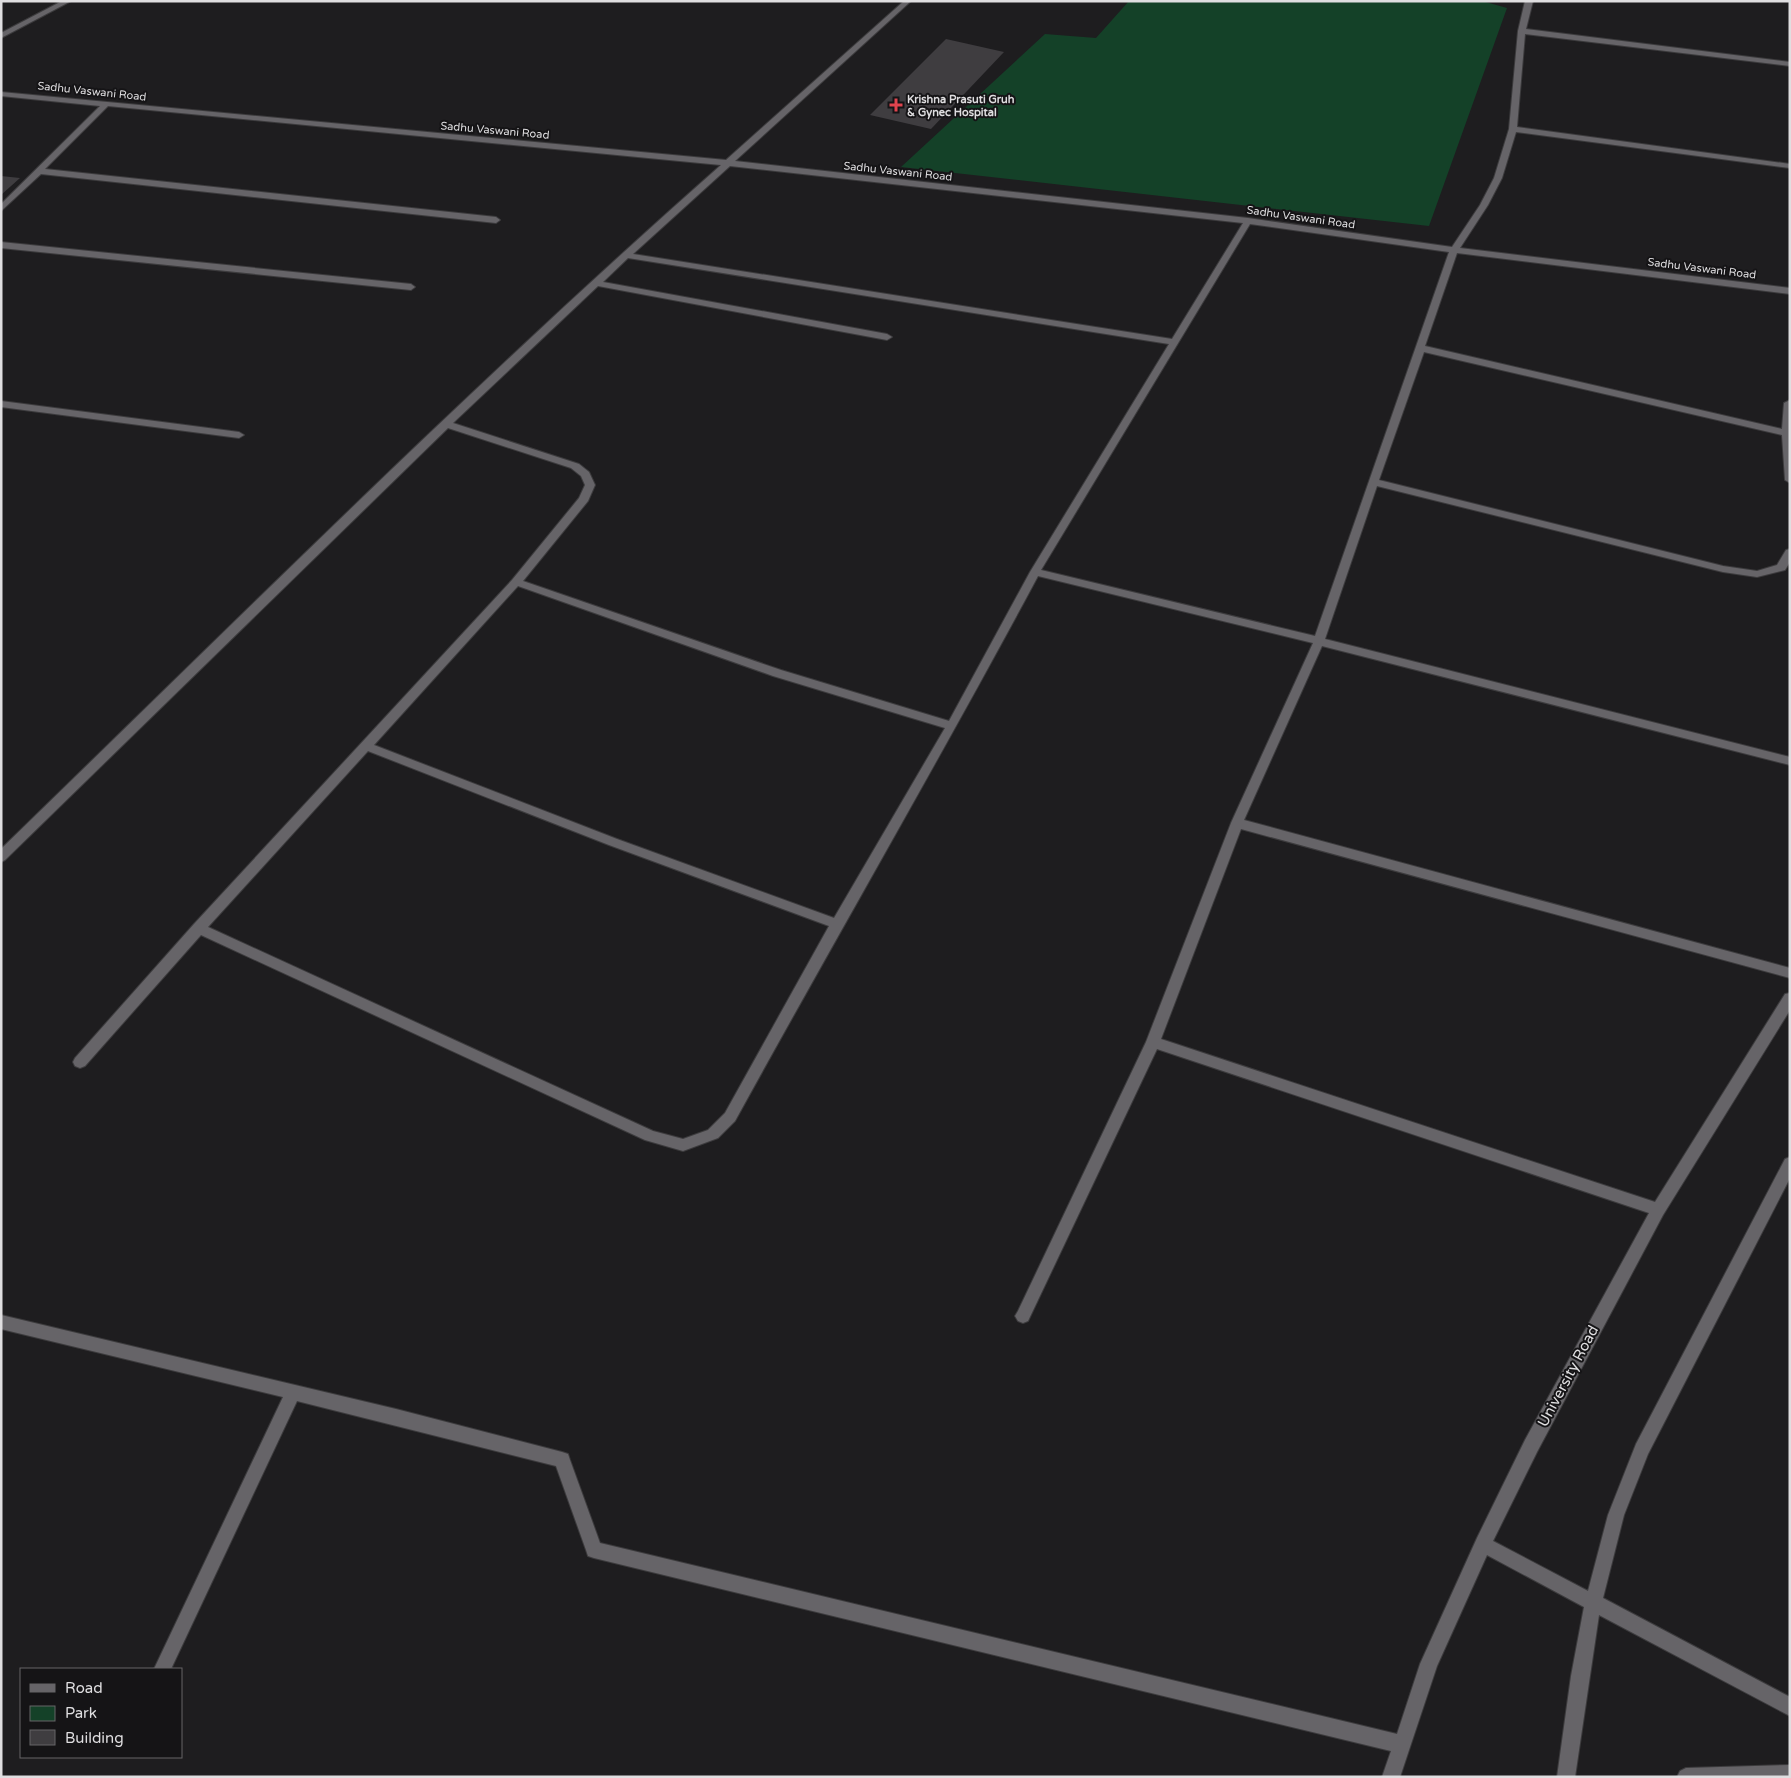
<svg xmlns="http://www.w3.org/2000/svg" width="1791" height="1778" font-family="'Varela Round',sans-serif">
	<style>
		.green { fill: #144128 }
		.building { fill: #3f3d40 }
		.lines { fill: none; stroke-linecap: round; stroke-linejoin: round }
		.minor-casing { stroke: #3c3b3d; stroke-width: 2 }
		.minor { fill: #666468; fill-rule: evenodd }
		.health-dot { fill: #e0444e; stroke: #151416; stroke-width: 2 }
		.labels { text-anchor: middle; stroke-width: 4; stroke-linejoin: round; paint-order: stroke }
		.far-street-label { font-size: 11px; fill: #dfdee0; stroke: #151416 }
		.far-poi-label { font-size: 11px; font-weight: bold; fill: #dfdee0; stroke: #151416; text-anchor: start }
		.near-street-label { font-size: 15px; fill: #dfdee0; stroke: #151416 }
	</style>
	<rect width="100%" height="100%" fill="#1e1d1f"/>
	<path class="green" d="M1129,1h353l25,7 -78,218 -528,-59 144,-133 51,4z"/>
	<g class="building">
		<path d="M946,39l58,13 -73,77 -61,-14z"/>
		<path d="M1,176l19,2 -19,17z"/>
	</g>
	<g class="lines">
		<g class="minor-casing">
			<g id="minor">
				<path d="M62,1h9l-70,37v-5z"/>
				<path d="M904,1h7l-176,160 513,57 204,29 28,-42 14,-27 15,-49 9,-98 7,-30h8l-7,28 264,33v4l-265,-32 -8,93 273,37v4l-274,-36 -14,46 -14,27 -28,43 330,40v6l-333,-41 -32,93 357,83 2,-26 6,-3v83l-5,-3 -3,-45 -358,-83 -45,128 344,86 34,5 20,-6 9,-15 4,-1v13l-5,8 -28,7 -34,-5 -346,-86 -52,153 465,118v8l-468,-119 -78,174 546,148v10l-549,-149 -80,210 494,163 130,-208 5,-1v17l-127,205 -126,237 -44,89 95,50 20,-76 28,-71 149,-285 5,-2v21l-142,276 -24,61 -21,83 187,99v19l-191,-101 -24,162h-18l14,-101 13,-69 -97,-52 -50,111 -37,111h-18l9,-26 -797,-193 -6,-2 -2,-6 -30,-84 -259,-65 -126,268h-17l129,-272 -282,-68v-14l395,94 166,43 6,2 2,6 30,83 797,191 23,-70 57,-126 48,-98 124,-227 -492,-164 -129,272 -5,2 -5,-2 -3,-5 3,-5 128,-269 85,-219 82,-180 -275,-67c-98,183 -203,363 -303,545l-17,17 -35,13 -38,-11 -444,-205 -116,131 -5,2 -5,-2 -2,-4 2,-4 119,-134 318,-344 67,-82 6,-13 -4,-9 -10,-8 -123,-40 -443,432 -4,2v-13c238,-231 473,-466 720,-684l-613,-59 -63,63 451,48 4,3 -4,3 -455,-49 -40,37v-7l99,-98 -99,-10v-4l725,68zM730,166l513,57 -71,116 -539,-85zM1250,224l199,28 -134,384 -274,-66zM628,258l541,86 -139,228 -81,149 -168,-51 -258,-89 65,-80 7,-16 -6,-13 -10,-8 -126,-41 145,-137 289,54 5,-3 -5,-3 -284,-52zM518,586l255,90 172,52 -111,190 -217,-79 -243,-94zM368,751l241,94 220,81 -104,187 -17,17 -25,9 -30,-8 -445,-204z"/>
				<path d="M1,242l410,42 4,3 -4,3 -410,-42z"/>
				<path d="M1,401l238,31 5,3 -5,3 -238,-31z"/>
				<path d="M1790,1765v12h-113l3,-6 6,-3z"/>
			</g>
		</g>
		<use href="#minor" class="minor"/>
	</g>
	<path class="health-dot" d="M893.5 97.5h5v5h5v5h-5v5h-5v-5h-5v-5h5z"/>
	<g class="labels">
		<g class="far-street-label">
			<text transform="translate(92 91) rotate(6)" y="4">Sadhu Vaswani Road</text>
			<text transform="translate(495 130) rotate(5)" y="4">Sadhu Vaswani Road</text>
			<text transform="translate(898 171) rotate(6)" y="4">Sadhu Vaswani Road</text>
			<text transform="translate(1301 217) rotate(8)" y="4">Sadhu Vaswani Road</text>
			<text transform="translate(1702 268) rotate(7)" y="4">Sadhu Vaswani Road</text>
		</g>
		<g class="far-poi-label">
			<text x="907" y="103">Krishna Prasuti Gruh<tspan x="907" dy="13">&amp; Gynec Hospital</tspan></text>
		</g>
		<g class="near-street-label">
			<text transform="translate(1568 1376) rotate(-62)" y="5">University Road</text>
		</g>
	</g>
	<rect width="1791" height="1778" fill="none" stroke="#dfdee0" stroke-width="5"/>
	<rect x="20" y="1668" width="162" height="90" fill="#151416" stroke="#666567"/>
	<rect x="30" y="1684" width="25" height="8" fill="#666468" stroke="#666567"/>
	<text x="65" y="1693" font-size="15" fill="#dfdee0">Road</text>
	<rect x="30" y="1706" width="25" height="15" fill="#144128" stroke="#666567"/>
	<text x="65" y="1718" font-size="15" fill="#dfdee0">Park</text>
	<rect x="30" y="1730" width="25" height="15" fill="#3f3d40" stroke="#666567"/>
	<text x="65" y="1743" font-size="15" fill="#dfdee0">Building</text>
</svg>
